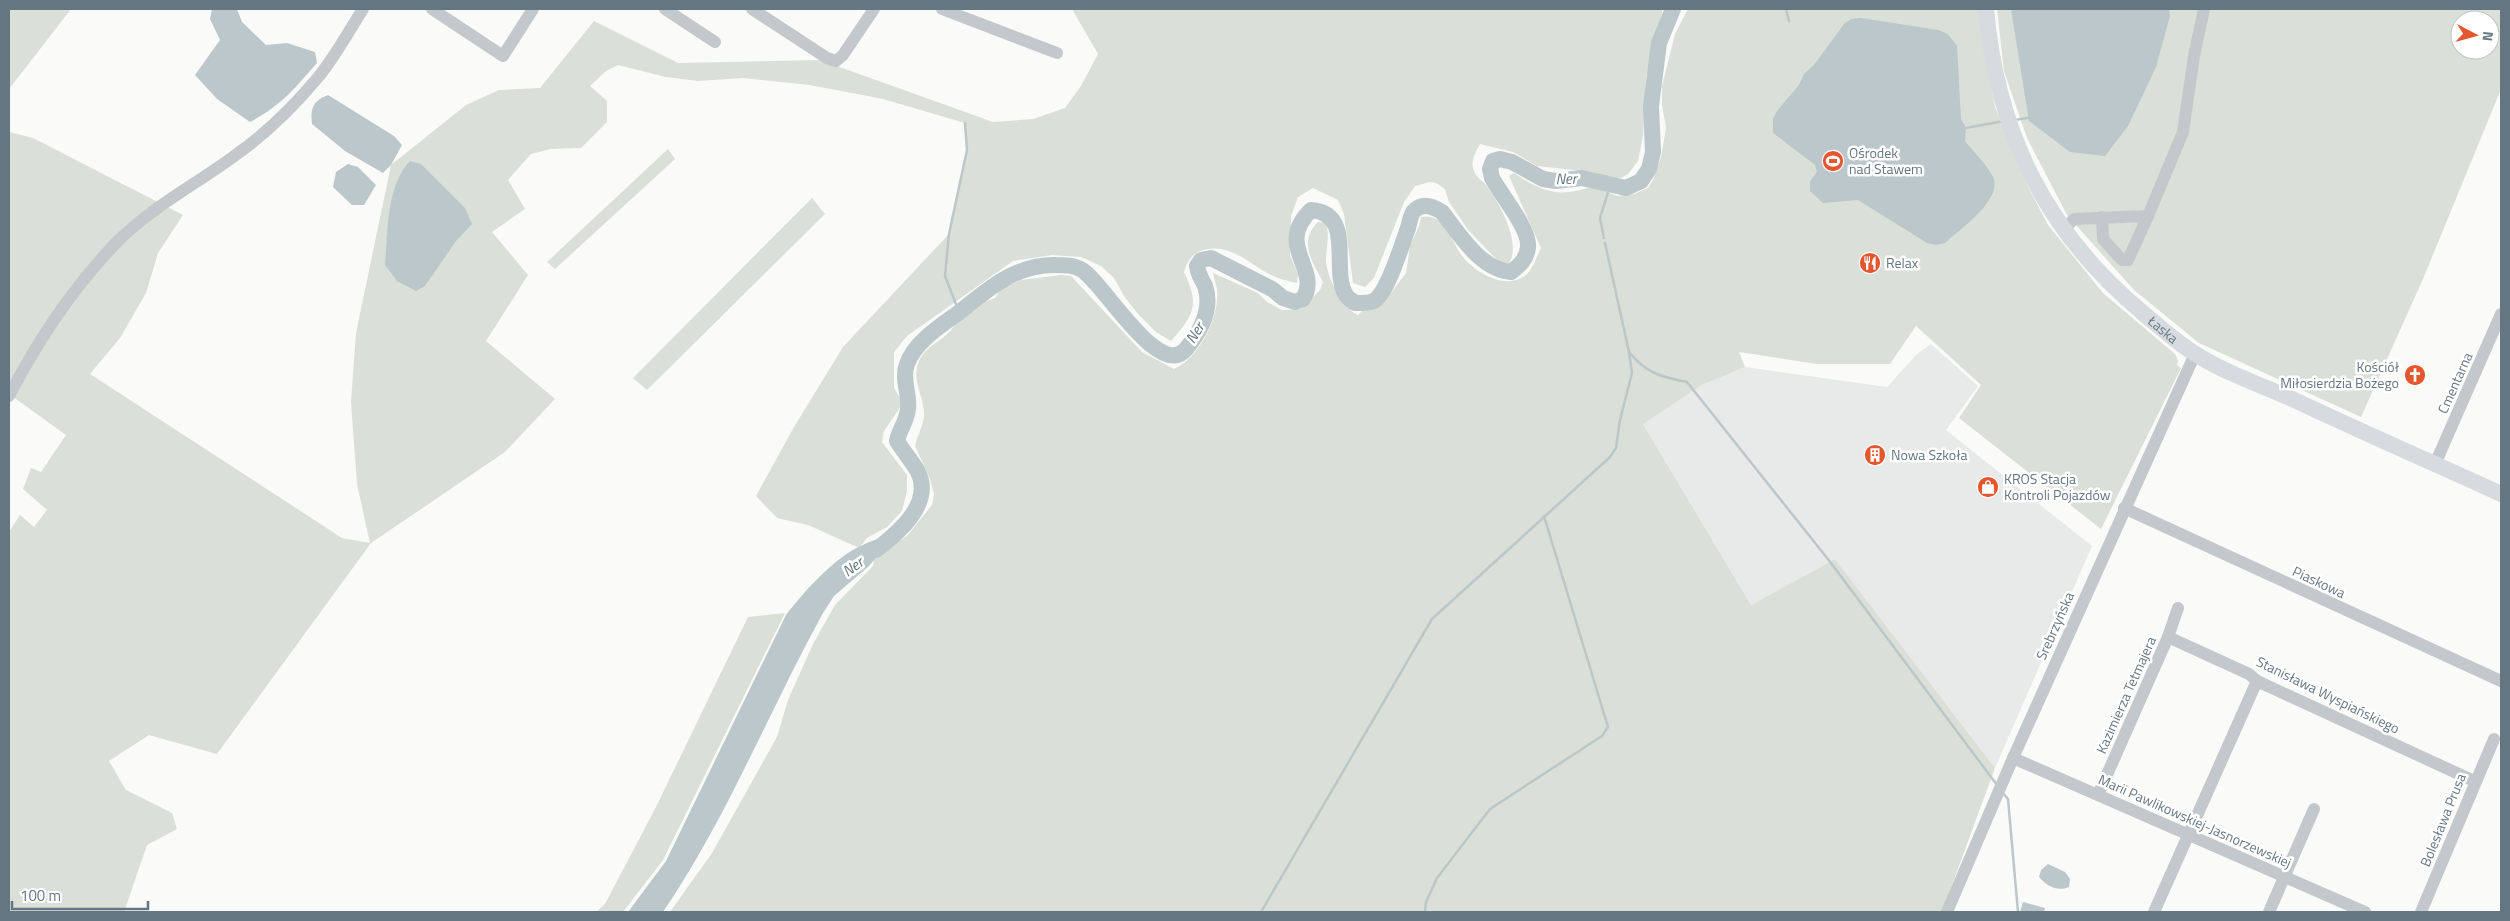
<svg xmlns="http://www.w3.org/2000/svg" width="2510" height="921" font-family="'Titillium Web',sans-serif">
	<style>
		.built { fill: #e8e9e9 }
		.green { fill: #dadfd7; fill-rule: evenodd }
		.water { fill: #bbc7cb }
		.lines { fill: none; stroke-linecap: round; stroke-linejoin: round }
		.stream { stroke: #bbc7cb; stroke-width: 2.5 }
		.river { stroke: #bbc7cb; stroke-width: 16 }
		.minor { stroke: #c3c8cc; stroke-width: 12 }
		.major { stroke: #d6dbdf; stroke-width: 16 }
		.labels { text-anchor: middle; stroke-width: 5; stroke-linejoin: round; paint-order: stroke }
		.poi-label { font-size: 14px; fill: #657683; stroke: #fff; text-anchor: start }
		.street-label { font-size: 14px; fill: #657683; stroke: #fff }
		.water-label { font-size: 15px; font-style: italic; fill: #60757c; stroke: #fff }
	</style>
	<rect width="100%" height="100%" fill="#fafaf8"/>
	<path class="built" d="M1931,344l47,42 -32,44 146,116 -97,222 -160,-209 -84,46 -108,-181 59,-39 43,-18 142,20 30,-33z"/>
	<g class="green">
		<path d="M9,9h62l-62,80z"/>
		<path d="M1072,9h591l-17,68 -3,59 -5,25 -10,13 -7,4h-13l-16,-6 -55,-6 -24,-14 -33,-8c-5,9 -11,19 -5,29 2,5 8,8 11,12 13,17 36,58 23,78h-9l-31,-32 -20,-29 -4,-13 -9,-6 -6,-1 -15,4 -11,16 -30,76 -9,9 -12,-4 -9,-69 -6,-14 -25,-12 -15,9 -7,19 -1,39 8,20 -1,8c-9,-2 -18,-4 -26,-8 -22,-11 -38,-30 -64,-26 -14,3 -19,10 -23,23 16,33 10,43 -13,69l-15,-9 -18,-18 -14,-18 -10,-18 -13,-12 -20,-9 -29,-2 -39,6 -106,75 -13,16v36l9,15 -19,28 -2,11 25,33v16l-5,20 -15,16 -20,11 -8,10 -51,-23 -31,-7 -21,-22 38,-69 49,-80 106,-113 18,-84 -2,-27 -82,-24 -73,-14 -67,-7 -45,3 -32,-4 -48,-12 -12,6 -16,15 17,15v21l-26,26 -30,1 -20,5 -23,26 17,29 -33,23 36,43 -42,66 69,58 -50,53 -134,91 -154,211 -68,-19 -40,26 17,29 46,23 5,16 -30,16 -23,67h-115v-380l11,-17 14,12 13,-17 -24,-21 8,-21 10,4 25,-37 -57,-41v-262l24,6 150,77 -25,38 -12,40 -26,45 -30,36 252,164 28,5 -13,-59 -6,-82 5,-69 35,-168 75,-60 33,-15 41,-2 54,-67 84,42 142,-3 173,62 40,-3 32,-11 16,-22 17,-32z"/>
		<path d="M1688,9h294l2,40 11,58 32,78 21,40 55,68 72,61 3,7 -1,4 4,3 -80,161 -142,-111 22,-33 -65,-59 -26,38h-73l-78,-12 6,15 -43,18 -59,39 108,181 84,-46 160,209 -53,144h-1272l42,-59 65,-116 11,-37 25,-56 22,-39 38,-39 1,-9 33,-21 25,-31 2,-11 -4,-15 -15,-33c2,-11 10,-23 9,-34 -1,-18 -14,-34 -4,-53 9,-17 31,-20 39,-42l6,-2 13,-11 17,-6 7,-10 20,-8 39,-5 10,1 71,76 32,17c25,-11 46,-52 43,-80 -1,-5 -3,-10 -4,-16l45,20 9,9 15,8 19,-1 19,-19 3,-8c-11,-21 -25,-40 -5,-60l8,1c4,13 0,26 0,39 2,17 16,46 32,53l5,-5 9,-2 15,-10 19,-25 4,-27 9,-20 2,-9c7,-1 15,0 21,6 8,9 13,23 20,33 14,17 44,35 64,19 7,-6 11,-19 15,-27l-32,-72 5,-3c29,20 47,25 79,13l24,10 17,-2 14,-6 5,-8 8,-23 5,-29 -4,-23v-19l13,-52z"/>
		<path d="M1997,9h504v80l-78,190 -62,138 -162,-74 -65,-53 -67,-75 -40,-77 -23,-67zM2460,20h30v30h-30z"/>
		<path d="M668,149l7,10 -120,110 -8,-7z"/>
		<path d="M812,198l13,16 -178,176 -14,-12z"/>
		<path d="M785,613l-122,247 -40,52h-27l9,-8 51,-97 92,-190z"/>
	</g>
	<g class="water">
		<path d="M212,9h25l5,13 24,23 21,-2 28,9 2,11c-23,26 -35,42 -67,59l-33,-23 -22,-24 25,-35 -10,-21z"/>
		<path d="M2011,9h158l1,7 -14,51 -28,59 -23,30 -35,-4 -41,-31z"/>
		<path d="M1861,18l77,12 10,4 9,12 4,73 5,9 -1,13c9,11 20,22 27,34 14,23 -32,54 -47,68l-9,2 -9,-2 -69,-43 -35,3 -13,-12v-10l7,-9 -2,-7 -42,-32v-14l4,-8 22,-26 5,-11 10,-9 30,-41 7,-5z"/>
		<path d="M328,95l66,41 8,9 -11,20 -8,8 -38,-22 -33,-27c-2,-16 1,-23 16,-29z"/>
		<path d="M410,161l11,3 44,44 7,16 -16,17 -31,45 -9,5 -19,-10 -12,-16c3,-33 1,-79 25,-104z"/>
		<path d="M348,164l10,3 18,18 -12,20h-12l-19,-18 3,-15z"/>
		<path d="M897,532l-28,34 -35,30 -11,17c-55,100 -96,205 -160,299h-35l38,-51 120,-246c16,-21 45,-53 67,-65 13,-8 29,-12 44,-18z"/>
		<path d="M2048,864l17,8 5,7 -1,8c-12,5 -22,-1 -30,-10l2,-7z"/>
		<path d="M2023,902l22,6 -1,4h-24z"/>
	</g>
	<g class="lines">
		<g class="stream">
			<path d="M1786,9l3,12"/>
			<path d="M2014,120l14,-2"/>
			<path d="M1966,128l38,-7"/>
			<path d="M1604,238l-4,-20 10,-32"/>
			<path d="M1605,243l24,109c17,21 32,25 58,30l144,181 166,222"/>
			<path d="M959,312l-14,-36 4,-42 18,-84 -2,-27"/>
			<path d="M2003,793l5,6 10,113"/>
			<path d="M1261,912l171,-293 178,-162 6,-9 4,-28 12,-47 -3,-20"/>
			<path d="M1425,912l1,-10 11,-24 53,-69 112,-73 6,-9 -64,-211"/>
		</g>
		<path class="river" d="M876,550c22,-17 59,-47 41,-80 -6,-10 -14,-19 -20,-29 2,-11 10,-20 11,-32 2,-15 -7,-30 -1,-45 8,-22 32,-37 50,-50 30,-24 58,-50 99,-49 9,0 18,0 26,5 21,12 77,111 104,79 14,-17 27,-40 19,-63 -3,-7 -7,-11 -8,-20l4,-6 10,-2 61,31 11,9 12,4 8,-3c19,-30 -29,-53 8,-89 45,3 19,61 35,85 2,3 6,6 9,8 7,0 12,1 19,-2 14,-9 28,-57 34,-73 2,-6 2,-14 7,-18 8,-8 19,-3 27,2 18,23 39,58 69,60 8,-6 16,-13 17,-25 2,-18 -27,-52 -36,-69l-2,-9 3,-8 7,-2 12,3 31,17 13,2 26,-3 44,10 15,-7 8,-12 4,-17 -2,-46 8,-63 14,-34"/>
		<g class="minor">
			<path d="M432,9l71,47 30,-47"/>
			<path d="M665,9l50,33"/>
			<path d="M752,9l75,49 9,3 7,-6 31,-46"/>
			<path d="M942,9l115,44"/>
			<path d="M2148,216l35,-84 11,-76 10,-47"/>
			<path d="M2063,230l11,-11 74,-3 -20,44h-6l-19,-21 -1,-22"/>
			<path d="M9,396c28,-54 64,-108 106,-152 36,-37 82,-60 122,-90 31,-22 59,-50 83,-79 16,-20 29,-44 43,-66"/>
			<path d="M2435,464l66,-150"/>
			<path d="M2124,508l377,173"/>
			<path d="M2168,637l81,37 8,7 217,100"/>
			<path d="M2013,758l352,154"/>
			<path d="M2098,795l70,-158 10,-29"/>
			<path d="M1947,912l66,-154 182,-404"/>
			<path d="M2154,912l103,-231"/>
			<path d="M2269,912l45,-103"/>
			<path d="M2421,912l73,-173"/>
		</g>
		<path class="major" id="s1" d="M1986,9c11,125 61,224 157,304 17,14 33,29 51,40 29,19 65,31 96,45 70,33 141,64 211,96"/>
	</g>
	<defs>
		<g id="stadium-disc" transform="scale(1.125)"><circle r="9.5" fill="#e4572e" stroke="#fff"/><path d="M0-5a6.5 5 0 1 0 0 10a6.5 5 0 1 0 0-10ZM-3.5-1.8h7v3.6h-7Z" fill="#fff"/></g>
		<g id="restaurant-disc" transform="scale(1.125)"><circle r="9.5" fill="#e4572e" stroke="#fff"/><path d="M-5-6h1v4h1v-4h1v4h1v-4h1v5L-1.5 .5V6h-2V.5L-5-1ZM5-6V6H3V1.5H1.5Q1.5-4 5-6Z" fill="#fff"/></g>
		<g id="church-disc" transform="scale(1.125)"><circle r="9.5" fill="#e4572e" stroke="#fff"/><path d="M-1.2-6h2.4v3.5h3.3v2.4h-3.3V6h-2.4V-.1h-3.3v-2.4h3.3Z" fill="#fff"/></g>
		<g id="building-disc" transform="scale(1.125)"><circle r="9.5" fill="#e4572e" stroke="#fff"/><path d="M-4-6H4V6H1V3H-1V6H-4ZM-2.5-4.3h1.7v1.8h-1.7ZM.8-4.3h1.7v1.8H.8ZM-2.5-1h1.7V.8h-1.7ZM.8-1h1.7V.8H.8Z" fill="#fff"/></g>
		<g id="shop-disc" transform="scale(1.125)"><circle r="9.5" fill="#e4572e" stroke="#fff"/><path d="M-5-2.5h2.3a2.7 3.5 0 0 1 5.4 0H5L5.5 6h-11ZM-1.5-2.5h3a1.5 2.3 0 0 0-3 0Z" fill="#fff"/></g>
	</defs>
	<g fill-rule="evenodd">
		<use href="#stadium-disc" x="1833" y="161"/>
		<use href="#restaurant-disc" x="1870" y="263"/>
		<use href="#church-disc" x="2415" y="375"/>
		<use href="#building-disc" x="1875" y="455"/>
		<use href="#shop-disc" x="1988" y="487"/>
	</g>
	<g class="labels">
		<g class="poi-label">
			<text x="1849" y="158">Ośrodek<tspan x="1849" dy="16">nad Stawem</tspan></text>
			<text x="1886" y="268">Relax</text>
			<text x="2399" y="372" text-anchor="end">Kościół<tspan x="2399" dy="16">Miłosierdzia Bożego</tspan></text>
			<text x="1891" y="460">Nowa Szkoła</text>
			<text x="2004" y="484">KROS Stacja<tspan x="2004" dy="16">Kontroli Pojazdów</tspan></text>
		</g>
		<g class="street-label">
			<text dy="5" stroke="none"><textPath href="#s1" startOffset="378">Łaska</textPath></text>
			<text transform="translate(2455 383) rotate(-66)" y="5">Cmentarna</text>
			<text transform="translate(2319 582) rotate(25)" y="5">Piaskowa</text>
			<text transform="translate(2055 626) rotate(-66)" y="5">Srebrzyńska</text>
			<text transform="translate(2126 695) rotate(-66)" y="5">Kazimierza Tetmajera</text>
			<text transform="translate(2328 695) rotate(26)" y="5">Stanisława Wyspiańskiego</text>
			<text transform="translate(2443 820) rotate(-68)" y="5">Bolesława Prusa</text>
			<text transform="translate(2195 821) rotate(24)" y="5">Marii Pawlikowskiej-Jasnorzewskiej</text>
		</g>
		<g class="water-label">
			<text transform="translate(1566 179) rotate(-2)" y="5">Ner</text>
			<text transform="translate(1195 333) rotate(-58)" y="5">Ner</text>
			<text transform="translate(853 567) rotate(-37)" y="5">Ner</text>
		</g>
	</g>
	<rect width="2510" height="921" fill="none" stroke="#657683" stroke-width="20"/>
	<g transform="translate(2475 35) rotate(96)"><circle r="24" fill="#ffffff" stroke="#c1c8cd"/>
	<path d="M0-4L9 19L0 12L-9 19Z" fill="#e4572e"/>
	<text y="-8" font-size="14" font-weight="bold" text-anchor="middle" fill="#657683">N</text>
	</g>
	<path d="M12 901v8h136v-8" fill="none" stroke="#657683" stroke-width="2.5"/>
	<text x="20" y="901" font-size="15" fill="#657683" stroke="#ffffff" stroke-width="4" paint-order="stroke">100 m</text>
</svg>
